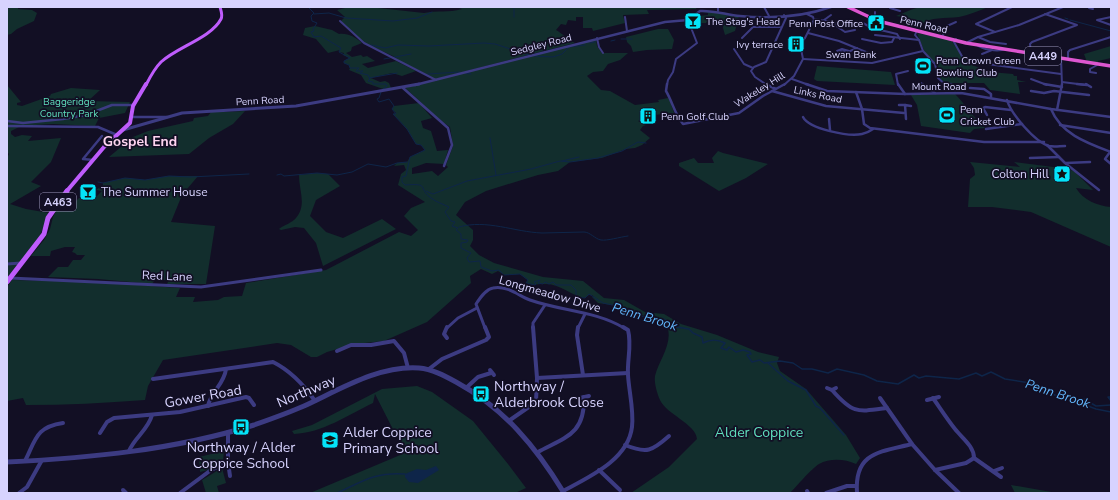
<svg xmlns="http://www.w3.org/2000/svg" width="1118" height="500" font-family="'Nunito Sans',sans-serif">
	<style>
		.green { fill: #122e2d }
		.water { fill: #0e2549 }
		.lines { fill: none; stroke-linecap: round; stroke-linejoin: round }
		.stream-far1 { stroke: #0e2549; stroke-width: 1 }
		.stream { stroke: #0e2549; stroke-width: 1.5 }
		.minor-far3 { stroke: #3c3b82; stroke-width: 2 }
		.minor-far2 { stroke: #3c3b82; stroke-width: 2.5 }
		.minor-far1 { stroke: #3c3b82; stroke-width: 3 }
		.minor { stroke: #3c3b82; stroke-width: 4 }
		.tertiary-far2 { stroke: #3c3b82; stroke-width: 2.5 }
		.tertiary-far1 { stroke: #3c3b82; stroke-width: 3 }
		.tertiary { stroke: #3c3b82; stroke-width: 5 }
		.primary-far2 { stroke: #be5cfc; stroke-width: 3 }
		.primary-far1 { stroke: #be5cfc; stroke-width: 4 }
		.primary { stroke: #be5cfc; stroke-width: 5 }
		.trunk { stroke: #dd56d0; stroke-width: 3.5 }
		.labels { text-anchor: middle; stroke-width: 3.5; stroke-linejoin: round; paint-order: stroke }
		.far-poi-label { font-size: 10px; fill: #d7d3fe; stroke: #120f24; text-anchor: start }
		.far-street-label { font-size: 10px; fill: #d7d3fe; stroke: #120f24 }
		.far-park-label { font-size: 10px; fill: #5fdebc; stroke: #120f24 }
		.shield { fill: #120f24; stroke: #9c98bd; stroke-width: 1 }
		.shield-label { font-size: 11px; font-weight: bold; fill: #d7d3fe }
		.poi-label { font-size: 12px; fill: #d7d3fe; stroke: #120f24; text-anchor: end }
		.street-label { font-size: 12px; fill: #d7d3fe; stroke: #120f24 }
		.water-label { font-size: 13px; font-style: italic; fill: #62b7fd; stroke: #120f24 }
		.quarter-label { font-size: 14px; font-weight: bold; fill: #fed5f0; stroke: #120f24 }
		.near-poi-label { font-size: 14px; fill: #d7d3fe; stroke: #120f24; text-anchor: start }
		.near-street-label { font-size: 14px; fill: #d7d3fe; stroke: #120f24 }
		.near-park-label { font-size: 14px; fill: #5fdebc; stroke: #120f24 }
	</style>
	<rect width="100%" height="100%" fill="#120f24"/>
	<g class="green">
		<path d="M7,7h11v2l14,1 5,3 -3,8 -17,8 -6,5 -4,1z"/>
		<path d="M349,7h20l55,6c13,-3 24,0 38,-4l-6,-2h241l-1,2 -49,1 2,4 -26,1 2,8 -32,8 -1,-3h-9v-11h-7v4l-8,-1 -2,5 -5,-1 -5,6c7,4 11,9 19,13l-139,36 -38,-19 -5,-4 -29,-13 -23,-22 4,-4 -8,-7z"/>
		<path d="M922,7h66c-9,4 -20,8 -29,10 -14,2 -28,-1 -39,8l-17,-3 6,-4 -13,-2c9,-3 16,-8 26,-9z"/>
		<path d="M702,11l37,5 -4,15 -10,4 -2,-7 1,-7 -15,-2 -3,4h-9l2,-7 9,-1v-2l-6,-1z"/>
		<path d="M315,26l17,4 7,4c9,-1 16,3 23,9l-10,4 -1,4 -5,2 6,4 9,-2 2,2 4,-1 8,5 -13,3 6,4 28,-7 20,10 -14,5 -10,-3 -21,5 9,4 5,-1 4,2 2,5 -8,1 -17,-6 -5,-8 -12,-5 1,-2 -1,-3 -5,-2v-2l5,-3 -6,-3 1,-2 -5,-1 1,-2 -12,3 -12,-14 -13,-4 2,-7z"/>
		<path d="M658,29h10l6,11 -2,9 -25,1 -14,2 -2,-6 -4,-4 -1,-5z"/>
		<path d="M917,33l34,7 16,23 23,9 23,2 1,2h3v4l9,2h-8l2,12 -30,-4 -6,-7h-39l-5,-4 -2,-13 -13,-13z"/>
		<path d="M596,39l1,7 5,7h26l-8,7 -12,4 -5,7 -10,1 -6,4 14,14 9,1 25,14 24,-3 -1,-2 10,-2 2,3 4,12 -20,2 -2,-3 -10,1 1,6 -5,2 8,4 -3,1 -3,4 10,8 -8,7 -7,3 -9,1 -24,9 -32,4 -12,9 -20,4 -52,16 -21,11 -9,13 17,15v10l-3,6 9,9 15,8 49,14 40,4 21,17 20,2 21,12 19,2 17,10 36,11 41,17 21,5 -2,6 3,8 26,18 40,46 14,23 -4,6c-11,-5 -26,-6 -37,0 -8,5 -22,22 -29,29h-159l38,-26 28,-28c-1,-15 -31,-25 -37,-39 -3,-7 -6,-17 -5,-24 4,-17 20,-34 11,-53l-55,-18 -13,-2 -6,-6h2l-2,-2h-3l-4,3c-14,-2 -25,-15 -41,-14 -7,0 -11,2 -18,-1l2,-3 -8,-6 -16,1 -6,-4 -6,3 -11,-5 -11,7 1,7 -44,39 -43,19 -29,3 -28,8 -10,5h-6l-20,-12 -14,-2 -114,17 -15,26 -3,14c-40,3 -79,5 -119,5l-3,-7 -16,3v-114l5,-7 84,2 84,6 -4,9h19l-2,5 25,-2 6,-3 18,-1 4,-13 80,-13 73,-38 12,4 7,-6 -14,-14 7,-8 14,-6 -27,-17 3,-11 5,-4 -2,-5 -10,1 3,-3 10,-1 3,-5 15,-7 -4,-5 -5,-1 -9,-15 -14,-15 3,-1 -4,-4 2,-3 25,-3 13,15 -11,3 2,7 8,3 6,20 11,-1 -4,14 -18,-1 -14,5v6l20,-3 6,5 10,-9 -2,-2 7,-19 -3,-19c-17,-11 -29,-26 -45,-39z"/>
		<path d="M1111,46v12l-13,3v2l-11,-1 -3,-8z"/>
		<path d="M817,66l74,6 4,13 -78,-4 -3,-2z"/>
		<path d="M7,85l14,17 -4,1v2l5,1 28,-10 1,-2 20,-6 29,2 -12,11 42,1 -5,11 -26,5 -4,8 -42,-2 -35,2 1,1 -8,4v3l4,3 7,-2 10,1 -4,5 33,-3 -10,24 -20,20 10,4 -31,18 16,5 23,4 -10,25 -32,40v-120l2,-4 -2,-2z"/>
		<path d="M955,94c11,11 18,23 30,34l-11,1 -4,4 -49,-7 -4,-21 -6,-10z"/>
		<path d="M225,110v2l20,-1 -12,13 -24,14 -20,16 -80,3 24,-20 15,-6 45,-10 1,-3 14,-2 4,-5z"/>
		<path d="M718,151l5,2 45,11 -22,14 -27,13 -40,-25v-3l15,-5 4,5h16l-2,-5z"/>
		<path d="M970,162l50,5 -6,-5 55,7 6,3 18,18 -17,-2c7,12 22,18 35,19v40l-80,-35 -39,-5h-24l2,-28 5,-4 -1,-7z"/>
		<path d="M317,173l11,1 12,12 -24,14 -6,16 16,16 17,6 39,-19 14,10 -73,37 -7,-23 -12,-15 -9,-1 -14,3 -2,-1c5,-4 13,-6 17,-11 11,-13 3,-27 3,-43z"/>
		<path d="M169,176h29l-16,19 -11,27 44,4 -9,58h-39l2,-4h-14l-3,4 -54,-5 -50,-2 10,-10h10l5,-7h8l4,-5h-8l-2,-2 -3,-1 3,-5h-10l-14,4 -1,5h-19l13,-16 6,-11 3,-12 6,-12h13l7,-7 15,1 8,-8 -6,-1 7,-5v-2l22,-5 20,2z"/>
		<path d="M417,386l15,6 41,29 35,43 18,24 -11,5h-205l95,-40 -30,-59 -2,9c-25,12 -51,30 -79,31l-2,-3 20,-6 70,-36z"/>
		<path d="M224,451l-1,10 -15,9 -8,2 -1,-15z"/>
		<path d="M222,468l4,15 -9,3 2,7h-13l-4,-13z"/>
		<path d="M1011,485l46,8h-42z"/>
	</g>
	<path class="water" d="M436,466l3,4 -21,13 -9,-1 -4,-5v-3l12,-5 9,1z"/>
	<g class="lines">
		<g class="stream-far1">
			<path d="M308,7l6,6 -3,3 1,5 5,2 -4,6 1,2 -3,1 3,5 7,-1 20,12 -2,4 11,6 -6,3v2l5,2 1,3h9l-3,3h7l-3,2 8,2 2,4 -2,2 5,1v2h13l1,2 -4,3"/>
			<path d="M514,7v10"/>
			<path d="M314,14l15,-1 17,5 47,3 24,-3 15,-6"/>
			<path d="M1065,18l3,1"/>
			<path d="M1070,20l41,11"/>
			<path d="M621,39h11"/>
			<path d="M611,41l4,-1"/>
			<path d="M590,43l5,-1"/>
			<path d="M371,45l14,3 13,-3 31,1 55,-3 11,1 34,11"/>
			<path d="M534,56l19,1 9,-3 7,-7 16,-2"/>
			<path d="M384,59l27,-5"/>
			<path d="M465,73l6,1"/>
			<path d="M428,74l32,-2"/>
			<path d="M369,78l28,-5"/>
			<path d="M381,92l-2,6 -2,1 2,3 10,-3 5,7 -2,3 4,5h-3l14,15 9,15 5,1 4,5 -15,7 -4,19 -4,1v5l3,3c26,-2 12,3 26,13 5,4 12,6 18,9l-4,5 6,9 4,1 -3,4 6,2 -2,2 5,4v5l7,1 -1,2 -6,1v5l10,5 -4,5 2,4 11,-1 1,6 11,4 7,-1 5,5 16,-1 8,6 -2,3 9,2 1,-1 -2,-2 6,-2 -2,3 5,1 2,-2 4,2 4,-2 3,3h15l5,5v7l9,1 4,-4 14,9 19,4 1,2 24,9 18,1 3,5 12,4"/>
			<path d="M490,138l6,37"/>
			<path d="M562,161l17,-4"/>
			<path d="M277,175l4,-1 3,2 33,-3 20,2 15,-3 16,-8 18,3 11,-4 10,-1"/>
			<path d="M98,182l5,1 22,-5 20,2 24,-4 22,1 58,-3"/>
			<path d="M426,191l7,3 34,-13 64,-12 29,-8 10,1 28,-4 24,-7 16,-9 8,1"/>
			<path d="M459,227c28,-8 55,5 83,6 14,0 28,-1 42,-1 6,0 11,7 17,8 6,1 19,-3 27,-4"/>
		</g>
		<g class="stream">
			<path d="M677,327l12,2 4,4 9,4 1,6c8,-4 14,-4 22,0l-4,5 6,2 2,-3 7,5 7,-2 7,2 1,2 -4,1 5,7 8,-2 4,3 16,-2 13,2 9,6h10l16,4 9,-4 27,6 13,6 21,3 16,-9 5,3 7,-2 33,3 17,-6 6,3 9,-4 14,7 25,4 29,14 17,4 8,-2 12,7 15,-1"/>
			<path d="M768,363l20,18 18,9 10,16 4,2 24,27"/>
			<path d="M1111,397h-3l3,4"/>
			<path d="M1077,402l19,7 15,3"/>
			<path d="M337,493c26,-12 38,-21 68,-19"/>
		</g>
		<g class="minor-far3">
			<path d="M718,7v4"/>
			<path d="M764,7l5,9"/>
			<path d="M890,8l10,3"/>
			<path d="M1089,8l4,1"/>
			<path d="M875,12v7"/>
			<path d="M625,17l2,14"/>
			<path d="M1111,17l-14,3 14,5"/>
			<path d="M814,19l18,3"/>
			<path d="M824,20l7,-5"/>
			<path d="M340,21l24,22 72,37"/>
			<path d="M855,22h6l11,6 25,6 3,5"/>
			<path d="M836,23h-4l13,9 10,-2"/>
			<path d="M917,30l-2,5 4,5 4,11 12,13 3,14 8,7"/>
			<path d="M995,32l-19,-8 36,-17"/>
			<path d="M808,33l31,8 32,13"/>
			<path d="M875,35l44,5"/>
			<path d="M943,35l4,-9 9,-4"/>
			<path d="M978,37l12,5 16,2"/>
			<path d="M597,38l2,9 4,6"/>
			<path d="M742,38l11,-11h27"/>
			<path d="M862,39l19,4 11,-1 2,-4"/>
			<path d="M956,39l-2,3 9,16"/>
			<path d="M966,43l12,-6 41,-12 44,-18"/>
			<path d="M976,44c6,6 22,8 30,5"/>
			<path d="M734,49l10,15 9,4"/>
			<path d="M849,51l-7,-2 -5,2 11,1 9,-4"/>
			<path d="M1031,53l-1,-9 2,-2 45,-17 -32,-11"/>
			<path d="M982,54l10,-4"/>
			<path d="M1061,58l1,27"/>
			<path d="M803,59l69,4 51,-12"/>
			<path d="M1068,59v-7l2,-2 41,-13"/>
			<path d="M980,63l81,11"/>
			<path d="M1096,73l-6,-1v-3l9,-5"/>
			<path d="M792,79l17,6"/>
			<path d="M1031,79l16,6"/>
			<path d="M1062,82l24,3"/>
			<path d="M921,83l3,2"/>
			<path d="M1086,84l1,1"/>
			<path d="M667,85l1,-5 5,-8 3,-13 21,-16 -9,-23"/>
			<path d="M767,85l-12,-8 -4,-6 3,-4 12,-5 20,-44 -2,-3"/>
			<path d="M784,85l10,-9 9,-17 -3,-15 5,-6 9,-18 -1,-3 -6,-3"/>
			<path d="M898,85l-2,-11 12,-3"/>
		</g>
		<g class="minor-far2">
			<path d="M667,84l-1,7c7,12 8,22 17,33l56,-11 24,-17 22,-12"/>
			<path d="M765,84l11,5"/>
			<path d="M806,84l21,7 78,3 56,-1 90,16 60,8"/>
			<path d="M898,84l7,10"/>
			<path d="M922,84l13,9"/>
			<path d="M944,84l14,6"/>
			<path d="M951,84l6,5"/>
			<path d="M1044,84l18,3"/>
			<path d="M1077,84l10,1"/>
			<path d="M1086,84l5,3"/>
			<path d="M403,88l45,40 4,17 -8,21"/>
			<path d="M970,88l14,1 7,5v3"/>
			<path d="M772,91l54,15 78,7"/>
			<path d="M1031,91l13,2 10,-2 35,4"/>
			<path d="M856,92l6,17 2,15 6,4 114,14h60"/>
			<path d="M1007,100c4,14 28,42 42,46 5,1 11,0 16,0"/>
			<path d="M899,105h6"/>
			<path d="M1051,109c10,25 36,34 60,43"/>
			<path d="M1057,110l5,-26"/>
			<path d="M987,115l-4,-7 2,-1 26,3"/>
			<path d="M131,117h36"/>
			<path d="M803,117c6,12 46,20 59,17 4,-1 7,-2 11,-5"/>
			<path d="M829,119l1,11"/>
			<path d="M906,119l-1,-14 6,1"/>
			<path d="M7,121l16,2 40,-4 23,-4 26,-10h22"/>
			<path d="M1060,125l51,8"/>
			<path d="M7,126l91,1 19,8"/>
			<path d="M986,129l36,-5"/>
			<path d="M1047,145l18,18 34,27"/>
			<path d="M1110,152l-5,7 6,5"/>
			<path d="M1030,158l29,-1"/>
			<path d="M93,160l-10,-1 19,-23"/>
			<path d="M1066,163l24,-1"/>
		</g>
		<g class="minor-far1">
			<path d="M7,264l14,-1"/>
			<path d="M10,278l191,9 120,-17"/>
			<path d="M447,328l11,-10 19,-10"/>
			<path d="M485,328l-9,-24c4,-6 10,-15 17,-16 14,-3 26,8 37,12 31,11 66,11 94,28"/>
			<path d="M533,328v-5l12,-18"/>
			<path d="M578,328l7,-14"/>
		</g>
		<g class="minor">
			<path d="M578,327l-1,8 6,40"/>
			<path d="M447,338l-3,-4 3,-7"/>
			<path d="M337,351l14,-6h20l23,-4 10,12 4,15"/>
			<path d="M429,369l13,-10 44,-19 3,-3 -4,-10"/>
			<path d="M490,370l4,5"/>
			<path d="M537,378l91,-5"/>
			<path d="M153,379l120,-17c18,9 31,23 42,39"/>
			<path d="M466,388l12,-11 13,-4"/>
			<path d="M827,388l5,2 4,-2"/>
			<path d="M832,390c21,24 25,22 55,18"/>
			<path d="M580,398l9,-2"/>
			<path d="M880,398l32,46 23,26 24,23"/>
			<path d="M933,398c7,10 14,21 22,31 7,9 19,17 19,29l-8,5 -31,7"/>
			<path d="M927,400l12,-3"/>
			<path d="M208,406c3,-15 16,-21 18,-37"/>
			<path d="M510,420l26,-18 1,-24 -4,-51"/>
			<path d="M228,432v30l2,14"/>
			<path d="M100,433l7,-11 7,-4 66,-6 66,-15 3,1 5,7"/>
			<path d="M625,445c22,9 27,6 44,-9"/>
			<path d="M129,451c6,-14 19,-21 23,-36"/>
			<path d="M538,452c28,-15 47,-18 46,-55"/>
			<path d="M974,458l27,19"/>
			<path d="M25,461c11,-22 11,-34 38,-38"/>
			<path d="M599,470l21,20"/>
			<path d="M994,471l8,-3"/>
			<path d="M123,490l3,3"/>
			<path d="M563,491c26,-14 65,-31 69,-64 2,-17 -3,-35 -4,-52 -1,-15 4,-30 0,-45l-5,-3"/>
			<path d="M807,491l1,2"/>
			<path d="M19,493l8,-6 15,-27"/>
			<path d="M180,493l31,-23 17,-8"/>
			<path d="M826,493l21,-7h9"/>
			<path d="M857,493c-3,-41 23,-41 55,-49"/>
		</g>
		<path class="tertiary-far2" d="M415,85l250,-63 23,-2 12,-9c13,-1 27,4 40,5 30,3 62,1 91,-9"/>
		<path class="tertiary-far1" d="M123,130l59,-17 114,-7 123,-22"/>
		<path class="tertiary" d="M7,462c83,-4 167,-12 247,-37 17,-6 34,-12 50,-19 35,-16 75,-41 115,-38 13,1 26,8 37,14 48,26 80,65 108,111"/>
		<path class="primary-far2" d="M146,85c4,-8 9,-17 15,-23 16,-15 50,-24 60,-43 2,-4 0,-8 -1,-12"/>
		<path class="primary-far1" d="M66,192l38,-45 26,-24 3,-17 13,-22"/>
		<path class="primary" d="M7,282l37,-48 4,-16 19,-27"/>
		<path class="trunk" d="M848,7l30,14 88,22 145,23"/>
	</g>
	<defs>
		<g id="bar-square" transform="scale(0.9)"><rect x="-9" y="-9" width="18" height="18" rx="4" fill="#04e4f9" stroke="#120f24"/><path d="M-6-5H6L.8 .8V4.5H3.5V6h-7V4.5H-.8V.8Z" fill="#111"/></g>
		<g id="civic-square" transform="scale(0.9)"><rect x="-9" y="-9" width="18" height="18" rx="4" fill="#04e4f9" stroke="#120f24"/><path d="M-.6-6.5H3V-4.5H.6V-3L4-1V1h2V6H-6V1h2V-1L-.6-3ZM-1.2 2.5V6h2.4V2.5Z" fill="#111"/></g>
		<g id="building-square" transform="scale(0.9)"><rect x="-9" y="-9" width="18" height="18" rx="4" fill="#04e4f9" stroke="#120f24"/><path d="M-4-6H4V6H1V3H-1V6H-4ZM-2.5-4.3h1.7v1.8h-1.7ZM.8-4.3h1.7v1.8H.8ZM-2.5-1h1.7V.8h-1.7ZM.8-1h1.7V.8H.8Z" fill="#111"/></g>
		<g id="stadium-square" transform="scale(0.9)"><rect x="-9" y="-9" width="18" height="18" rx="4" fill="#04e4f9" stroke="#120f24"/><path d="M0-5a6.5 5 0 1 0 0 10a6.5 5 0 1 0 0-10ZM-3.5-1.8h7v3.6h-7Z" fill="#111"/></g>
		<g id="sight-square" transform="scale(0.9)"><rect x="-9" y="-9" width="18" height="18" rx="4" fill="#04e4f9" stroke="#120f24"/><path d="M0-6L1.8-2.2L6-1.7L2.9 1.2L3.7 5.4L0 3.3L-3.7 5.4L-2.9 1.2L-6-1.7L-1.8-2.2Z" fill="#111"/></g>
		<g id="bus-square" transform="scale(0.9)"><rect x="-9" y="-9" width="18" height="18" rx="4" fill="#04e4f9" stroke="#120f24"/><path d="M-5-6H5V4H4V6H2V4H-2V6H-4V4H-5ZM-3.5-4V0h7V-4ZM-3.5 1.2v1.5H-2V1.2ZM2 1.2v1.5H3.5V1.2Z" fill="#111"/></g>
		<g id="school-square" transform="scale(0.9)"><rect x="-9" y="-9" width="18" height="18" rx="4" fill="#04e4f9" stroke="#120f24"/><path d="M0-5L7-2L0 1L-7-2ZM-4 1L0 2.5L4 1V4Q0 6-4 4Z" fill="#111"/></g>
	</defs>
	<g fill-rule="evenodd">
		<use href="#bar-square" x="693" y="21"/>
		<use href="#civic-square" x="876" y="23"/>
		<use href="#building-square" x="796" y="44"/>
		<use href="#stadium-square" x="923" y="66"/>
		<use href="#stadium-square" x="947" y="115"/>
		<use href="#building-square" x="648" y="116"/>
		<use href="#sight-square" x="1062" y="174"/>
		<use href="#bar-square" x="88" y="192"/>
		<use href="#bus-square" x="481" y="394"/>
		<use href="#bus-square" x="241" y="427"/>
		<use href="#school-square" x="330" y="440"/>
	</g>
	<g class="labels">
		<g class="far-poi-label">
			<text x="706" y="25">The Stag's Head</text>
			<text x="863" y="27" text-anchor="end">Penn Post Office</text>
			<text x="783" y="48" text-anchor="end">Ivy terrace</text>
			<text x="936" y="64">Penn Crown Green<tspan x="936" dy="12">Bowling Club</tspan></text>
			<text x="960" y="113">Penn<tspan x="960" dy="12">Cricket Club</tspan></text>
			<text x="661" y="120">Penn Golf Club</text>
		</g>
		<g class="far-street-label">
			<text transform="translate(924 24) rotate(13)" y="4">Penn Road</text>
			<text transform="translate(541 44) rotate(-14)" y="4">Sedgley Road</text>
			<text x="851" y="58">Swan Bank</text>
			<text x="939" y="90">Mount Road</text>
			<text transform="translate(759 89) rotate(-32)" y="4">Wakeley Hill</text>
			<text transform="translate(818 94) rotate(12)" y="4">Links Road</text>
			<text transform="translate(260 100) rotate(-3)" y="4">Penn Road</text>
		</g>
		<g class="far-park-label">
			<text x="69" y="105">Baggeridge<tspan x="69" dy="12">Country Park</tspan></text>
		</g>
		<g class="shield">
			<rect x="1025" y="47" width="36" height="18" rx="3"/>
			<rect x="40" y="193" width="36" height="18" rx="3"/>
		</g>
		<g class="shield-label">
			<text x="1043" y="60">A449</text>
			<text x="58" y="206">A463</text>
		</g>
		<g class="poi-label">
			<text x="1049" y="178">Colton Hill</text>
			<text x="101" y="196" text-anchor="start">The Summer House</text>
		</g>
		<g class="street-label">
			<text transform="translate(167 276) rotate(2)" y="4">Red Lane</text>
			<text transform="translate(550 294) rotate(16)" y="4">Longmeadow Drive</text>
		</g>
		<g class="water-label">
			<text transform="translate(645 316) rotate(17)" y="5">Penn Brook</text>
			<text transform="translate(1058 393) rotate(18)" y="5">Penn Brook</text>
		</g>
		<g class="quarter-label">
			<text x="140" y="146">Gospel End</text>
		</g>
		<g class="near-poi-label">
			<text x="494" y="391">Northway /<tspan x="494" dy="16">Alderbrook Close</tspan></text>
			<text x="343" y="437">Alder Coppice<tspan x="343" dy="16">Primary School</tspan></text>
			<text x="241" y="452" text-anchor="middle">Northway / Alder<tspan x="241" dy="16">Coppice School</tspan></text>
		</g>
		<g class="near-street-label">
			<text transform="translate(306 391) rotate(-23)" y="5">Northway</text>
			<text transform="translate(203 396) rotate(-10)" y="5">Gower Road</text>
		</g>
		<g class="near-park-label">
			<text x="759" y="437">Alder Coppice</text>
		</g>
	</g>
	<rect width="1118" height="500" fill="none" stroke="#d7d3fe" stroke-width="16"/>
</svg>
